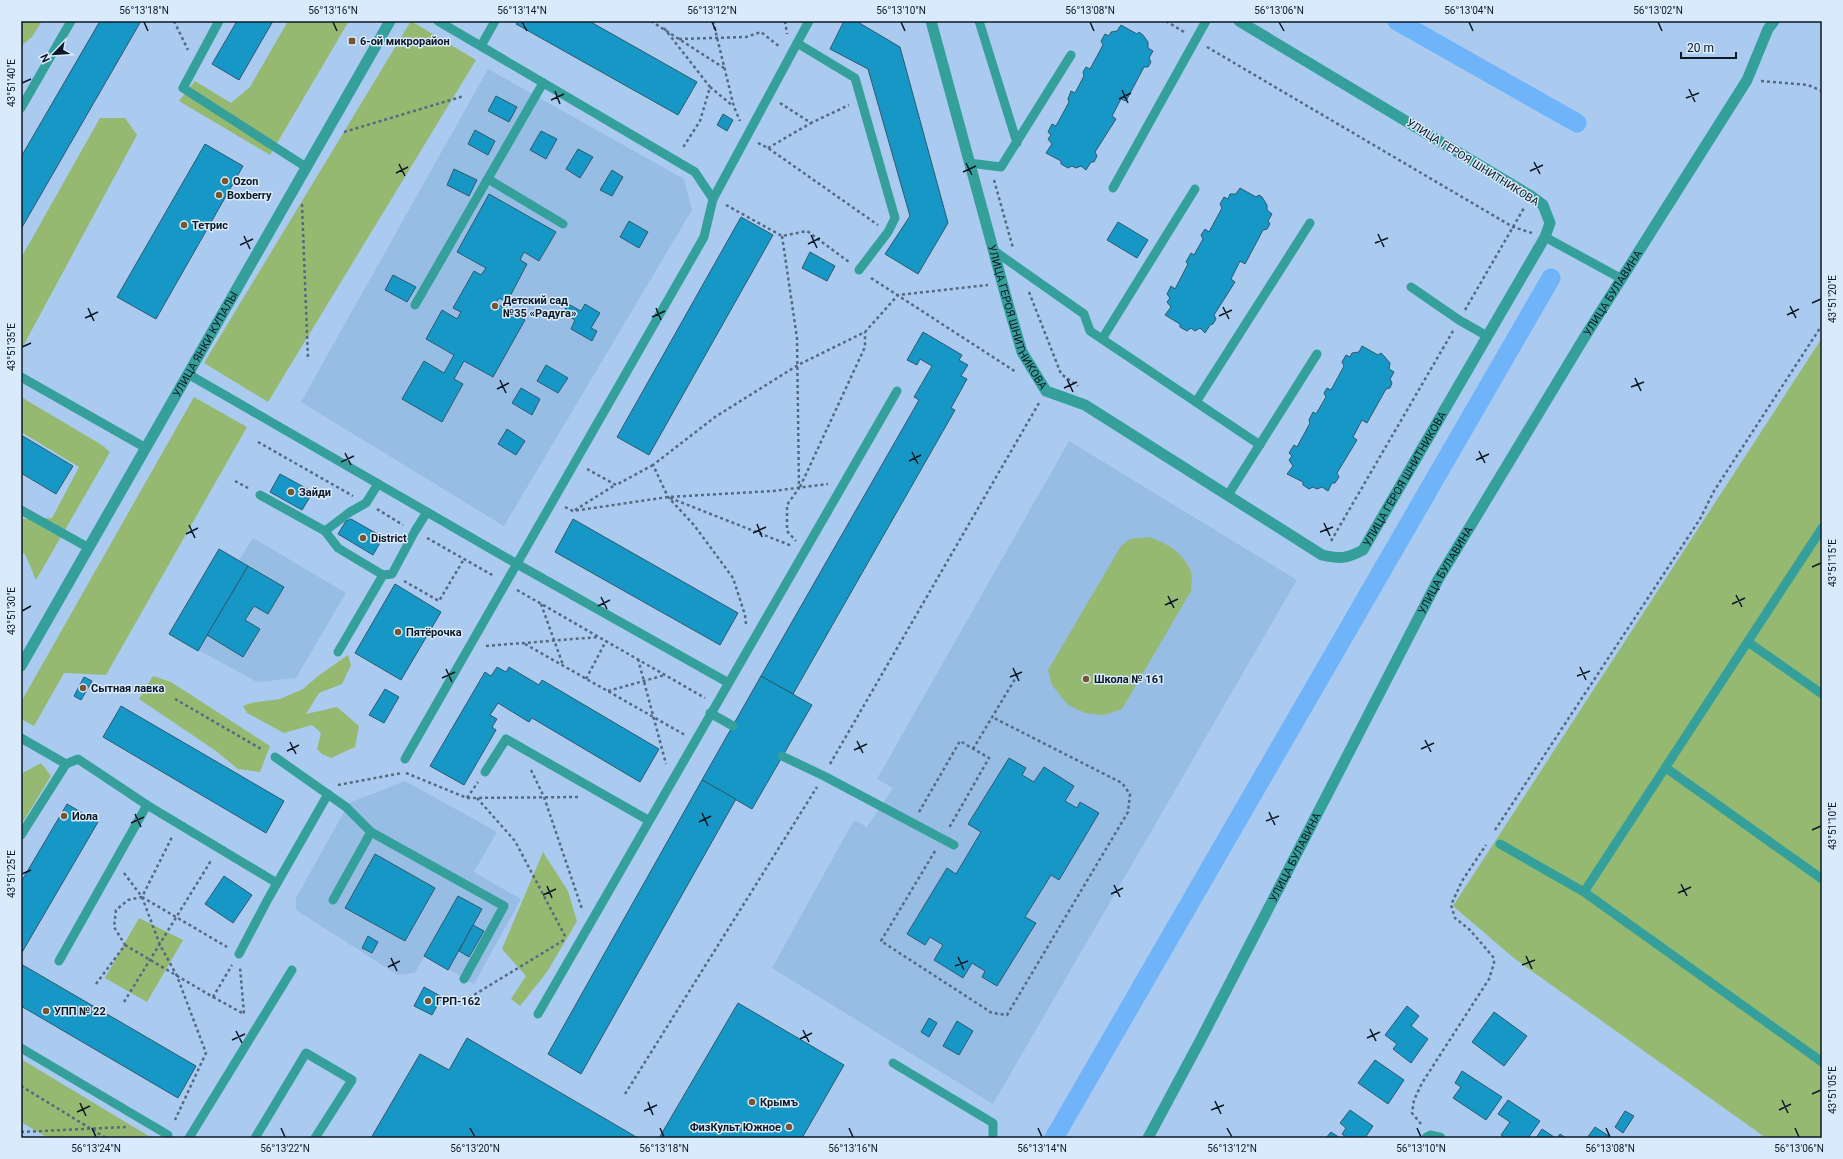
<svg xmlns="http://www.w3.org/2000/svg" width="1843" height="1159" font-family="Roboto,sans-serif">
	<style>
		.built { fill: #97bde5 }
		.green { fill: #95b971 }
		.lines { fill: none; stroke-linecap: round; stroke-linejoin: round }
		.canal { stroke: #6fb3f8; stroke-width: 19 }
		.building { fill: #1797c6; stroke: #2b5a6f }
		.path { stroke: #556a82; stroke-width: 2.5; stroke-dasharray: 3 3; stroke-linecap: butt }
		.service { stroke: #35a09b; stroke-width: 9 }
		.minor { stroke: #35a09b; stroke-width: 11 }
		.ticks { fill: none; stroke: #0c1825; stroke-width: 1.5 }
		.poi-dot { fill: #77562d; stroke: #d9eafc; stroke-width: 1.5 }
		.labels { text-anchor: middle; stroke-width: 3; stroke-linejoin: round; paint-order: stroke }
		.poi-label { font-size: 11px; font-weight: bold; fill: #0c1825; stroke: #d9eafc; text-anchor: start }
		.street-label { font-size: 11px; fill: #0c1825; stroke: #d9eafc }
		.neatline { fill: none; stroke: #0c1825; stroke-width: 1.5 }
		.ticks-label { font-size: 10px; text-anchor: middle; fill: #0c1825 }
	</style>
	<rect width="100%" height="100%" fill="#aacbef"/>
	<g class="built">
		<path d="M488,69l196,110 8,31 -188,316 -203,-124z"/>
		<path d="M1069,441l228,139 -304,524 -221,-136 82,-148 13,7 26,-39 -16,-9z"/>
		<path d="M253,538l93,55 -50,85 -39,4 -88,-48 50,-85 20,11z"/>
		<path d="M405,781l92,51 -23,40 47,27 -47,85 -49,-28 -10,17 -17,2 -102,-65v-12l53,-95z"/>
	</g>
	<g class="green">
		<path d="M21,21h21l-10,16 -11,9z"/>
		<path d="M288,21h61l-79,134 -91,-54 16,-20 36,22 19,-16z"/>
		<path d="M411,21l65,39 -208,342 -64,-39z"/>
		<path d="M100,118h25l12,17 -116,215v-92z"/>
		<path d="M1822,338v800h-56l-251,-179 -62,-53z"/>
		<path d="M21,397l81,48 8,7 -74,128 -11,-26 -4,-2v-33l31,-1 27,-51 -58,-35z"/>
		<path d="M194,397l53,30 -141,248 -42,-2 -30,53 -13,-7v-17z"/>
		<path d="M1149,537c18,6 35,16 42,35 2,5 0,13 0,19l-69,118 -18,6 -19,-2 -17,-8 -16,-20 -4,-15 73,-124 9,-7z"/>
		<path d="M348,655l3,10 -9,19 -23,9 -13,21 31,-7 22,19 -4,21 -24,11 -9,-4 -5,-5 4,-16 -9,-8 -28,8 -37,-20 -4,-7 8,-3 29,-4 23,-10 15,-13z"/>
		<path d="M153,676l18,6 99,64 -10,26 -22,-3 -22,-18 -77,-52z"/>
		<path d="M41,763l10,13 -30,49v-51z"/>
		<path d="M543,852l25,39 9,30 -30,51 -27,34 -9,-7 15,-23 -24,-27z"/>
		<path d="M139,918l44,22 -36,62 -42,-24z"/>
		<path d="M21,1059l131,79h-104l-27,-16z"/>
	</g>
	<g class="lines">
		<g class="canal">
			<path d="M1397,21l180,102"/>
			<path d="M1054,1138l497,-860"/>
		</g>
	</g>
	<g class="building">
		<path d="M100,21h41l-120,208v-72z"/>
		<path d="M237,21h36l-34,59 -27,-16z"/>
		<path d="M518,21h71l108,61 -19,33 -162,-91z"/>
		<path d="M844,21h12l44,26 48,176 -30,51 -33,-20 25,-38 -42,-147 -38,-20z"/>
		<path d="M1121,25l16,9 2,-2 4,3 5,7v6l5,3 -4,7 2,4 -3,5h-4l-18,34 -5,-2 -9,17 4,3 -21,33 2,4 -3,6h-3l-5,8 -5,-4 -5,2 -4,-2 -4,2 -7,-4v-3l-15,-8 6,-9 -4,-5 3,-4 -3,-3 4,-8 4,2 13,-24 -1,-3 3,-8 4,2 9,-17 -1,-4 3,-5 4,2 13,-24 -2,-4 4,-7 4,2 2,-4 6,-1z"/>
		<path d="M496,96l21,11 -8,15 -21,-11z"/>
		<path d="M723,114l10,6 -6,11 -10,-6z"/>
		<path d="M475,130l20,11 -7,14 -20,-11z"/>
		<path d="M541,131l16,8 -11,20 -16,-9z"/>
		<path d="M205,144l38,22 -87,153 -39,-22z"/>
		<path d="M578,149l15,8 -13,21 -14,-9z"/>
		<path d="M454,169l23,11 -8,16 -22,-11z"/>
		<path d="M612,170l11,7 -11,19 -12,-6z"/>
		<path d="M1240,188l16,9 3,-2 3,2 5,8v5l5,4 -4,7 2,3 -3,5 -4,1 -18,34 -5,-3 -9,18 4,3 -21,33 2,4 -3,5 -3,1 -5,8 -5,-5 -5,3 -4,-3 -4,3 -7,-4v-3l-15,-9 6,-8 -4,-5 3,-4 -3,-4 4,-8 4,3 13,-25 -2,-2 5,-9 3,2 9,-16 -2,-4 4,-6 4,3 13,-24 -2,-4 4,-7 4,2 2,-5h6z"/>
		<path d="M489,194l67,38 -17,29 -15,-9 -4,8 7,4 -20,38 -8,-4 -3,5 29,17 -32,57 -29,-16 -10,18 9,5 -21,38 -40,-23 22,-38 20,12 10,-18 -28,-16 16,-29 15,9 4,-7 -8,-4 21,-37 7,4 5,-7 -29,-16z"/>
		<path d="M741,217l32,18 -124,220 -32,-18z"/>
		<path d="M629,221l19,11 -9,16 -19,-11z"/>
		<path d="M1118,222l30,18 -11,18 -30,-18z"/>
		<path d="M810,252l25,14 -8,15 -25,-13z"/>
		<path d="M393,275l23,12 -9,15 -22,-12z"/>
		<path d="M568,304l13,7 4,-7 15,9 -9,15 6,3 -5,10 -21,-12 4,-9 -12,-7z"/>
		<path d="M923,332l39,23 -3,5 9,5 -7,11 6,3 -16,29 4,2 -162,284 -32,-18 158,-276 -5,-3 18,-31 -12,-7 -3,6 -10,-5z"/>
		<path d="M1362,346l16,9 3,-2 3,3 6,7 -1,6 5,3 -4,7 2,4 -2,5 -4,1 -19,34 -5,-3 -9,17 4,3 -20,33 2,4 -4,6h-3l-4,8 -6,-4 -5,2 -4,-2 -4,2 -6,-4v-3l-16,-8 6,-8 -4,-6 3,-4 -3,-3 5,-8 3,2 13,-24 -1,-3 4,-8 3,2 10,-17 -2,-4 3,-5 4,2 13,-24 -2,-4 4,-7 4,2 2,-4 7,-1z"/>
		<path d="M546,365l22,13 -10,15 -21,-12z"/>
		<path d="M521,388l19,11 -8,16 -20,-12z"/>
		<path d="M507,429l18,12 -9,14 -18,-11z"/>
		<path d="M21,435l52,31 -17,28 -35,-21z"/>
		<path d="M280,474l33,18 -11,18 -32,-18z"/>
		<path d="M351,519l30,17v5l-8,14 -35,-21 8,-13z"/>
		<path d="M573,519l165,94 -18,32 -165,-93z"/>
		<path d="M219,549l29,17 -50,85 -29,-17z"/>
		<path d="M248,566l36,21 -16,27 -14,-8 -9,14 15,9 -17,28 -36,-22z"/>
		<path d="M395,584l46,28 -40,68 -46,-27z"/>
		<path d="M497,667l9,5 3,-5 30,18 3,-5 117,69 -19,33 -108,-64 -3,4 -31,-19 -8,12 7,4 -5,8 4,3 -32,55 -34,-19 55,-94 6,4z"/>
		<path d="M761,676l51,29 -60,104 -50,-29z"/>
		<path d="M84,677l8,4 -11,19 -7,-4z"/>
		<path d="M385,689l14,8 -15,26 -15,-8z"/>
		<path d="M121,706l163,95 -18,32 -163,-96z"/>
		<path d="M1009,758l17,10 -4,7 12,7 10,-15 30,19 -9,15 12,7 3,-6 19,11 -40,67 -8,-5 -26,42 11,6 -39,63 -15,-9 3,-6 -13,-8 -9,15 -29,-18 9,-15 -13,-8 -5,8 -18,-11 40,-66 9,6 25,-42 -13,-8z"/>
		<path d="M702,780l34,19 -155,275 -33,-20z"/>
		<path d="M67,804l31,18 -77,132v-72z"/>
		<path d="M375,854l60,34 -30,53 -60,-33z"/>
		<path d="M224,876l28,19 -19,28 -28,-19z"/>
		<path d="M458,896l24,13 -34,61 -24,-14z"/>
		<path d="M473,925l11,6 -15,26 -10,-6z"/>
		<path d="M368,936l10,6 -6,11 -10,-5z"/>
		<path d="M21,964l175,102 -18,32 -157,-92z"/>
		<path d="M424,987l18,10 -10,18 -18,-9z"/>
		<path d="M738,1003l106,62 -42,73h-143z"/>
		<path d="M1407,1006l12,10 -8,10 17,13 -17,24 -18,-14 4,-5 -12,-9z"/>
		<path d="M1494,1012l33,24 -23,30 -32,-24z"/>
		<path d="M929,1018l8,5 -8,14 -8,-5z"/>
		<path d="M957,1021l16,10 -14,24 -16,-9z"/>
		<path d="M467,1038l171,100h-267l49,-84 29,16z"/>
		<path d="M1375,1060l29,20 -16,24 -30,-21z"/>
		<path d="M1462,1071l40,26 -16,23 -33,-22 8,-11 -6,-4z"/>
		<path d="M1508,1100l32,21 -12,17h-22l-5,-3 9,-13 -12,-8z"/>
		<path d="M1350,1110l23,16 -8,12h-18l-5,-4 4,-6 -6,-5z"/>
		<path d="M1625,1111l9,5 -11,17 -8,-6z"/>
		<path d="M1595,1127l17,11h-25z"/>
		<path d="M1542,1129l12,8 -1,1h-17z"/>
		<path d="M1331,1132l9,6h-14z"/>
		<path d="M1560,1134l6,4h-9z"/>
	</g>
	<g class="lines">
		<g class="path">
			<path d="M174,21l14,29"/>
			<path d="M651,21l73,47"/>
			<path d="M713,21l21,86 6,14"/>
			<path d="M785,21l2,13"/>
			<path d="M1166,21l18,11"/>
			<path d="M664,28l46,59 -10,34 -18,28"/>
			<path d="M679,39l67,-2 15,-5 19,15"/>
			<path d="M1207,47l306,180 19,6"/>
			<path d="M1761,81l47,4 14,6"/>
			<path d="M710,87l23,19"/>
			<path d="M780,103l31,20 38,-18"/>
			<path d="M344,132l120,-36"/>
			<path d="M758,143l10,5 110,77"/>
			<path d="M768,148l43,-25"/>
			<path d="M994,180l19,68"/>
			<path d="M302,204l6,156"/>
			<path d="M726,205l56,31 25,-5 42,31"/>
			<path d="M782,236l15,102 2,150 -12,17v26l9,10"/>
			<path d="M871,278l145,94"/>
			<path d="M1029,292l32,82 17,12"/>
			<path d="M1465,310l59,-102"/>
			<path d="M258,442l95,54"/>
			<path d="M587,469l29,16 37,-20"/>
			<path d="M235,481l13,7"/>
			<path d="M800,487l65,-140v-15"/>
			<path d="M670,498l122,48"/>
			<path d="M565,507l8,4 95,-14 105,-6 55,-7"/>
			<path d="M377,509l26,16"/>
			<path d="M575,510l40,-25"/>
			<path d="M427,538l67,38"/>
			<path d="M1331,541l122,-210"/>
			<path d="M404,581l35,20 25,-42"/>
			<path d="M517,590l188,108"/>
			<path d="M541,604l22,61"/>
			<path d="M746,624l-1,-9 -12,-37 -39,-53 -26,-28 -15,-32 62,-48 83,-52 67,-33 33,-37 90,-10"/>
			<path d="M525,644l160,91"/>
			<path d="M486,646l113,-9"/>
			<path d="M638,659l28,105"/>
			<path d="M586,679l20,-38"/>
			<path d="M608,691l57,-16"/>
			<path d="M175,699l88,51"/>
			<path d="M973,749l45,-75"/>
			<path d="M830,764l209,-361"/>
			<path d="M531,770l13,27 38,112"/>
			<path d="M406,773l61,25 111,-1"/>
			<path d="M338,785l64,-12"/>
			<path d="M467,798l11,-16"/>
			<path d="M477,798l38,43 51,97"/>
			<path d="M919,812l41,-71 29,17 -40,70"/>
			<path d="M1495,830l205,-311 14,-28 108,-166"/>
			<path d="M935,851l-54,90 111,72 15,2 121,-203 2,-18 -8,-11 -130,-66"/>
			<path d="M124,873l18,24 18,48 17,31 29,77 -31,67"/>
			<path d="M142,897l85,50"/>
			<path d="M125,945l88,52 19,-32"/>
			<path d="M96,984l29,-39 -11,-18 2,-17 12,-10 14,-3 31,-62"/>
			<path d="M213,997l31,17 -4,-47"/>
			<path d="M464,1001l100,-61"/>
			<path d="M124,1002l88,-143"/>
			<path d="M21,1086l85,52"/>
			<path d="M625,1094l192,-307"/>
			<path d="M1421,1124l-9,-11 2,-13 8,-17 67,-104 5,-16v-5l-24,-28 -15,-12 -4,-13 11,-24 24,-36"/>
			<path d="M21,1132l105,-5"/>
		</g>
		<g class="service">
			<path d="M219,21l-36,67 123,79"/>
			<path d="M979,21l38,122"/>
			<path d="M797,43l58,35 40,140 -7,14 -29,38"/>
			<path d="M481,46l14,-25"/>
			<path d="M21,108l50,-87"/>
			<path d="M969,163l32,4 70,-112"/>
			<path d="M488,179l75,45"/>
			<path d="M1113,188l93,-167"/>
			<path d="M713,199l96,-178"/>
			<path d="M1545,237l77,42"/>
			<path d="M993,250l91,64 6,17 170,114"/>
			<path d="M1411,287l48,33 28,16"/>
			<path d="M415,305l128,-222"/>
			<path d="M1102,339l93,-150"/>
			<path d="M188,374l329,190 210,118"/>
			<path d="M21,377l125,71"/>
			<path d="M1196,402l114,-179"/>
			<path d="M260,495l65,36 25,-19 16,-9 12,-19"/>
			<path d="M1228,495l89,-141"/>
			<path d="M21,510l68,38"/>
			<path d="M325,531l13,17 45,27"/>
			<path d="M1748,642l74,52"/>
			<path d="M338,652l45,-77 9,-1 23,-43 12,-19"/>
			<path d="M710,713l23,13"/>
			<path d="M21,738l45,26 -45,71"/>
			<path d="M782,756l42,20 130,69"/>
			<path d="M275,757l71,50 25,25 133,74 -40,73"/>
			<path d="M405,759l299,-522 9,-38 -18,-27 -257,-151"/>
			<path d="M66,764l12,-5 69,46 130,78"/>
			<path d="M1666,768l156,111"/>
			<path d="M485,772l21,-33 142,81"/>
			<path d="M1500,844l84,48 238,170"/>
			<path d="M1584,892l238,-364"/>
			<path d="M333,900l38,-68"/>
			<path d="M239,954l29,-55 60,-105"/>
			<path d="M59,961l88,-156"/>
			<path d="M538,1014l359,-623"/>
			<path d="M21,1048l147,87"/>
			<path d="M893,1063l100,60v15"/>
			<path d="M189,1138l103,-168"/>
			<path d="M255,1138l51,-85 46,27 -37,58"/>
		</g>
		<g class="minor">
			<path id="s1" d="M931,21l77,283 14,48 24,39 39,14 237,150c18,4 24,4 41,-5l182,-313 5,-14 -7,-18 -12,-9 -292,-175"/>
			<path id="s2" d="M21,666l369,-645"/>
			<path id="s3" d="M1148,1138l53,-99 238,-461 145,-240 163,-258 21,-51 6,-8"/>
			<path d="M1427,1138l4,-2 9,2"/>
		</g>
	</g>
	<path class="ticks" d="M144,22l4,9M333,22l4,9M522,22l5,9M712,22l4,9M901,22l4,9M1090,22l4,9M1279,22l5,9M1469,22l4,9M1658,22l4,9M22,83l9,-4M1689,89l6,13M1122,90l6,13M555,91l5,13M1686,98l13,-5M1119,99l12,-6M551,100l13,-6M1534,162l6,12M966,163l6,12M399,164l6,12M1530,171l13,-6M963,172l13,-6M396,173l12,-6M1378,234l6,13M811,235l6,13M244,236l6,13M1375,243l13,-5M808,244l12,-6M240,245l13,-6M1812,303l9,-4M1790,306l6,12M1223,307l6,12M88,308l6,13M656,308l5,12M1787,315l12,-6M1219,316l13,-6M652,317l13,-6M85,318l13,-6M22,347l9,-4M1635,378l6,13M1067,379l6,13M500,380l6,13M1631,387l13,-5M1064,388l13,-6M497,389l12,-6M1479,451l6,12M912,452l6,12M345,453l6,12M1476,460l13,-6M909,461l12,-6M341,462l13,-6M1324,523l6,13M757,524l5,13M189,525l6,13M1320,532l13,-5M753,533l13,-6M186,534l12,-6M1812,567l9,-4M1736,595l6,12M1168,596l6,12M601,597l6,12M1732,604l13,-6M1165,605l13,-6M598,606l12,-6M22,611l9,-5M1580,667l6,13M1013,668l6,13M446,669l6,13M1577,676l13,-5M1010,677l12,-5M442,678l13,-6M1425,740l6,12M857,741l6,12M290,742l6,12M1421,749l13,-6M854,750l13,-6M287,751l12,-6M1269,812l6,13M702,813l6,13M135,814l6,13M1266,821l13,-5M699,822l12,-6M131,823l13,-6M1812,830l9,-4M22,874l9,-4M1681,884l6,12M1114,885l6,12M547,886l5,12M1678,893l13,-6M1111,894l12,-6M543,895l13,-6M1526,956l6,13M958,957l6,13M391,958l6,13M1522,965l13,-5M955,966l13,-5M388,967l12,-6M1370,1029l6,12M803,1030l6,12M236,1031l6,12M1367,1038l13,-6M800,1039l12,-6M232,1040l13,-6M1812,1094l9,-4M1782,1100l6,13M1215,1101l6,13M648,1102l5,13M80,1103l6,13M1211,1110l13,-5M1779,1110l12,-6M644,1111l13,-6M77,1112l13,-6M92,1128l4,9M281,1128l4,9M470,1128l5,9M660,1128l4,9M849,1128l4,9M1038,1128l4,9M1227,1128l5,9M1417,1128l4,9M1606,1128l4,9M1795,1128l4,9"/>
	<g class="poi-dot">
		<rect x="348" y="37" width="8" height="8" rx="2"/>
		<circle cx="225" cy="181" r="4"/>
		<circle cx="219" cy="195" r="4"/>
		<circle cx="184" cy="225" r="4"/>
		<circle cx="495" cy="306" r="4"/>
		<circle cx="291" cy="492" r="4"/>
		<circle cx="363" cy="538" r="4"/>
		<circle cx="398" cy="632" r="4"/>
		<circle cx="1086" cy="679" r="4"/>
		<circle cx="83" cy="688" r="4"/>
		<circle cx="64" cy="816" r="4"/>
		<circle cx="428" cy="1001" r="4"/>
		<circle cx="46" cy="1011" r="4"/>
		<circle cx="752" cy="1102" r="4"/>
		<circle cx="789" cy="1127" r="4"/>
	</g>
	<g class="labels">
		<g class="poi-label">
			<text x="360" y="45">6-ой микрорайон</text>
			<text x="233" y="185">Ozon</text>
			<text x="227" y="199">Boxberry</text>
			<text x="192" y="229">Тетрис</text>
			<text x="503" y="304">Детский сад<tspan x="503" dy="13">№35 «Радуга»</tspan></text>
			<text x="299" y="496">Зайди</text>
			<text x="371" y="542">District</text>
			<text x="406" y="636">Пятёрочка</text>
			<text x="1094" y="683">Школа № 161</text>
			<text x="91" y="692">Сытная лавка</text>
			<text x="72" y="820">Иола</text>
			<text x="436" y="1005">ГРП-162</text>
			<text x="54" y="1015">УПП № 22</text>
			<text x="760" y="1106">Крымъ</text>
			<text x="781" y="1131" text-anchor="end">ФизКульт Южное</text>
		</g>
		<g class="street-label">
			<text transform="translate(1473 162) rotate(32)" y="4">УЛИЦА ГЕРОЯ ШНИТНИКОВА</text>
			<text dy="4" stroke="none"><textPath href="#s3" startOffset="965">УЛИЦА БУЛАВИНА</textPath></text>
			<text dy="4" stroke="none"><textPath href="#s1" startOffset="309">УЛИЦА ГЕРОЯ ШНИТНИКОВА</textPath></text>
			<text dy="4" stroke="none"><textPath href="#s2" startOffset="371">УЛИЦА ЯНКИ КУПАЛЫ</textPath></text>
			<text dy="4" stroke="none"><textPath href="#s1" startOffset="836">УЛИЦА ГЕРОЯ ШНИТНИКОВА</textPath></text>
			<text dy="4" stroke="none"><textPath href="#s3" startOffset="641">УЛИЦА БУЛАВИНА</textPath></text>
			<text dy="4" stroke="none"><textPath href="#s3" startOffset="317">УЛИЦА БУЛАВИНА</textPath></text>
		</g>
	</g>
	<rect width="1843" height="1159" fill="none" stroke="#d9eafc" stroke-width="44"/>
	<g transform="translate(54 54) rotate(245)" stroke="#d9eafc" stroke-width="3" paint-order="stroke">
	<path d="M0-3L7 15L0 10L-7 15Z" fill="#0c1825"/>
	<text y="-6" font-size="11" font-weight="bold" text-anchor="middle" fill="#0c1825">N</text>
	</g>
	<path d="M1681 52v6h55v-6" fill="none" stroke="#0c1825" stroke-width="2"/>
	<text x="1687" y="52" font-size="12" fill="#0c1825" stroke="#d9eafc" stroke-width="3" paint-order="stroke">20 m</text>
	<rect x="22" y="22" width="1799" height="1115" class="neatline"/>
	<g class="ticks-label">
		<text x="144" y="14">56°13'18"N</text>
		<text x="333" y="14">56°13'16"N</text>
		<text x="522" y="14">56°13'14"N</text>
		<text x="712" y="14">56°13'12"N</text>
		<text x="901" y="14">56°13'10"N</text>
		<text x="1090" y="14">56°13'08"N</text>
		<text x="1279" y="14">56°13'06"N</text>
		<text x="1469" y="14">56°13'04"N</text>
		<text x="1658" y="14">56°13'02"N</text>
		<text transform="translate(11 83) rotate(-90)" y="4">43°51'40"E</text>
		<text transform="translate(1832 299) rotate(-90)" y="4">43°51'20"E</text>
		<text transform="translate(11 347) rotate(-90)" y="4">43°51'35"E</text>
		<text transform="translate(1832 563) rotate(-90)" y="4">43°51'15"E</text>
		<text transform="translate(11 611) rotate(-90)" y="4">43°51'30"E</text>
		<text transform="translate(1832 826) rotate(-90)" y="4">43°51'10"E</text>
		<text transform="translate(11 874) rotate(-90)" y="4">43°51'25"E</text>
		<text transform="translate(1832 1090) rotate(-90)" y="4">43°51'05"E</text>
		<text x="96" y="1152">56°13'24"N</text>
		<text x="285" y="1152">56°13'22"N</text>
		<text x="475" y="1152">56°13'20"N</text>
		<text x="664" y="1152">56°13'18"N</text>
		<text x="853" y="1152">56°13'16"N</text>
		<text x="1042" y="1152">56°13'14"N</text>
		<text x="1232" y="1152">56°13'12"N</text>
		<text x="1421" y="1152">56°13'10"N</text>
		<text x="1610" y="1152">56°13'08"N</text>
		<text x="1799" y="1152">56°13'06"N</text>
	</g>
</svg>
